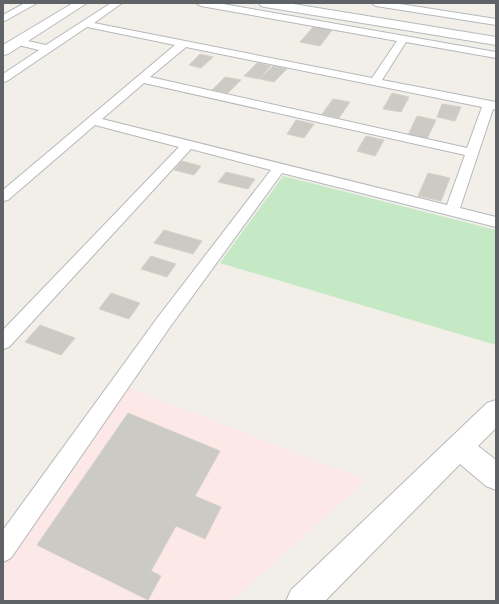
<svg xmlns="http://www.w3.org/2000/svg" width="499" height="604" font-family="Poppins,sans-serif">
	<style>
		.medical { fill: #fce8e6 }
		.green { fill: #c5e8c5 }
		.building { fill: #cccac5; stroke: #d6d1c6 }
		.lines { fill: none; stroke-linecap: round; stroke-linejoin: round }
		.street-casing { stroke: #b5b8bc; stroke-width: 2 }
		.secondary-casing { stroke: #b6babf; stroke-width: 2 }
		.street { fill: #fff; fill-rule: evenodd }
		.secondary { fill: #fff; fill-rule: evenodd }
	</style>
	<rect width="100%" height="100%" fill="#f1efe8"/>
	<path class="medical" d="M129,388l237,92 -134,121h-229v-33z"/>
	<path class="green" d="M283,176l213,54v115l-276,-82z"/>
	<g class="building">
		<path d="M314,26l19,3 -13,17 -20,-4z"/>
		<path d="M200,54l13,3 -12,11 -12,-3z"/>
		<path d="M257,63l14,3 -12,13 -15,-3z"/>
		<path d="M273,66l14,3 -13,13 -14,-3z"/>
		<path d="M225,77l16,3 -13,13 -16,-3z"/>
		<path d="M392,93l17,4 -8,15 -18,-3z"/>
		<path d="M333,99l17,3 -11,16 -17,-4z"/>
		<path d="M442,104l19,3 -6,14 -18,-4z"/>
		<path d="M417,116l19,4 -9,19 -19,-4z"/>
		<path d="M296,120l18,4 -10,14 -17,-4z"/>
		<path d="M366,136l18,4 -9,16 -18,-5z"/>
		<path d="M182,161l19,5 -7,9 -20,-5z"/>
		<path d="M226,172l29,7 -7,10 -30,-7z"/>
		<path d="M428,173l22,5 -9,23 -23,-5z"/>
		<path d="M164,230l38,11 -9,13 -39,-11z"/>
		<path d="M151,256l25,8 -9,13 -26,-8z"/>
		<path d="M111,293l29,10 -11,16 -30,-10z"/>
		<path d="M40,325l35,13 -14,17 -36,-13z"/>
		<path d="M128,413l92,38 -25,45 26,11 -16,32 -29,-13 -25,45 10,5 -13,24 -111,-55z"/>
	</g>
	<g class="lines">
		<g class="street-casing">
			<g id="street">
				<path d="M25,3h12l-34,19v-7z"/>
				<path d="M111,3h11l-28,20 278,55 25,-37 -196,-35 -5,-3h21l279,49v6l-90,-16 -24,38 114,22v8l-3,-1 -33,99 36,9v10l-214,-54 -112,154 -159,231 -8,4v-32l155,-213 113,-147 -80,-21 -182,198 -6,2v-19l176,-183 -84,-22 -87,75 -5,1v-11l172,-145 -88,-18 -80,54 -4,1v-8l36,-24 -25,-6 -1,-2 1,-2 4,-1 28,6zM186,47l296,60 -15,41 -317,-71zM144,83l321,72 -18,50 -345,-86z"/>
				<path d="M371,3h23l102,16v6l-120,-19z"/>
			</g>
		</g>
		<g class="secondary-casing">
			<g id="secondary">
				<path d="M73,3h14l-79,51 -5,1v-10z"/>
				<path d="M259,3h28l209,34v8l-231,-38 -4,-1z"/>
				<path d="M496,400v28l-18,18 18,14v30l-10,-4 -26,-22 -135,137h-39l5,-11 196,-187z"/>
			</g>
		</g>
		<use href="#street" class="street"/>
		<use href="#secondary" class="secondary"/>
	</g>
	<rect width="499" height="604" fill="none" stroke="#5f6368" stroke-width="8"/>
</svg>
